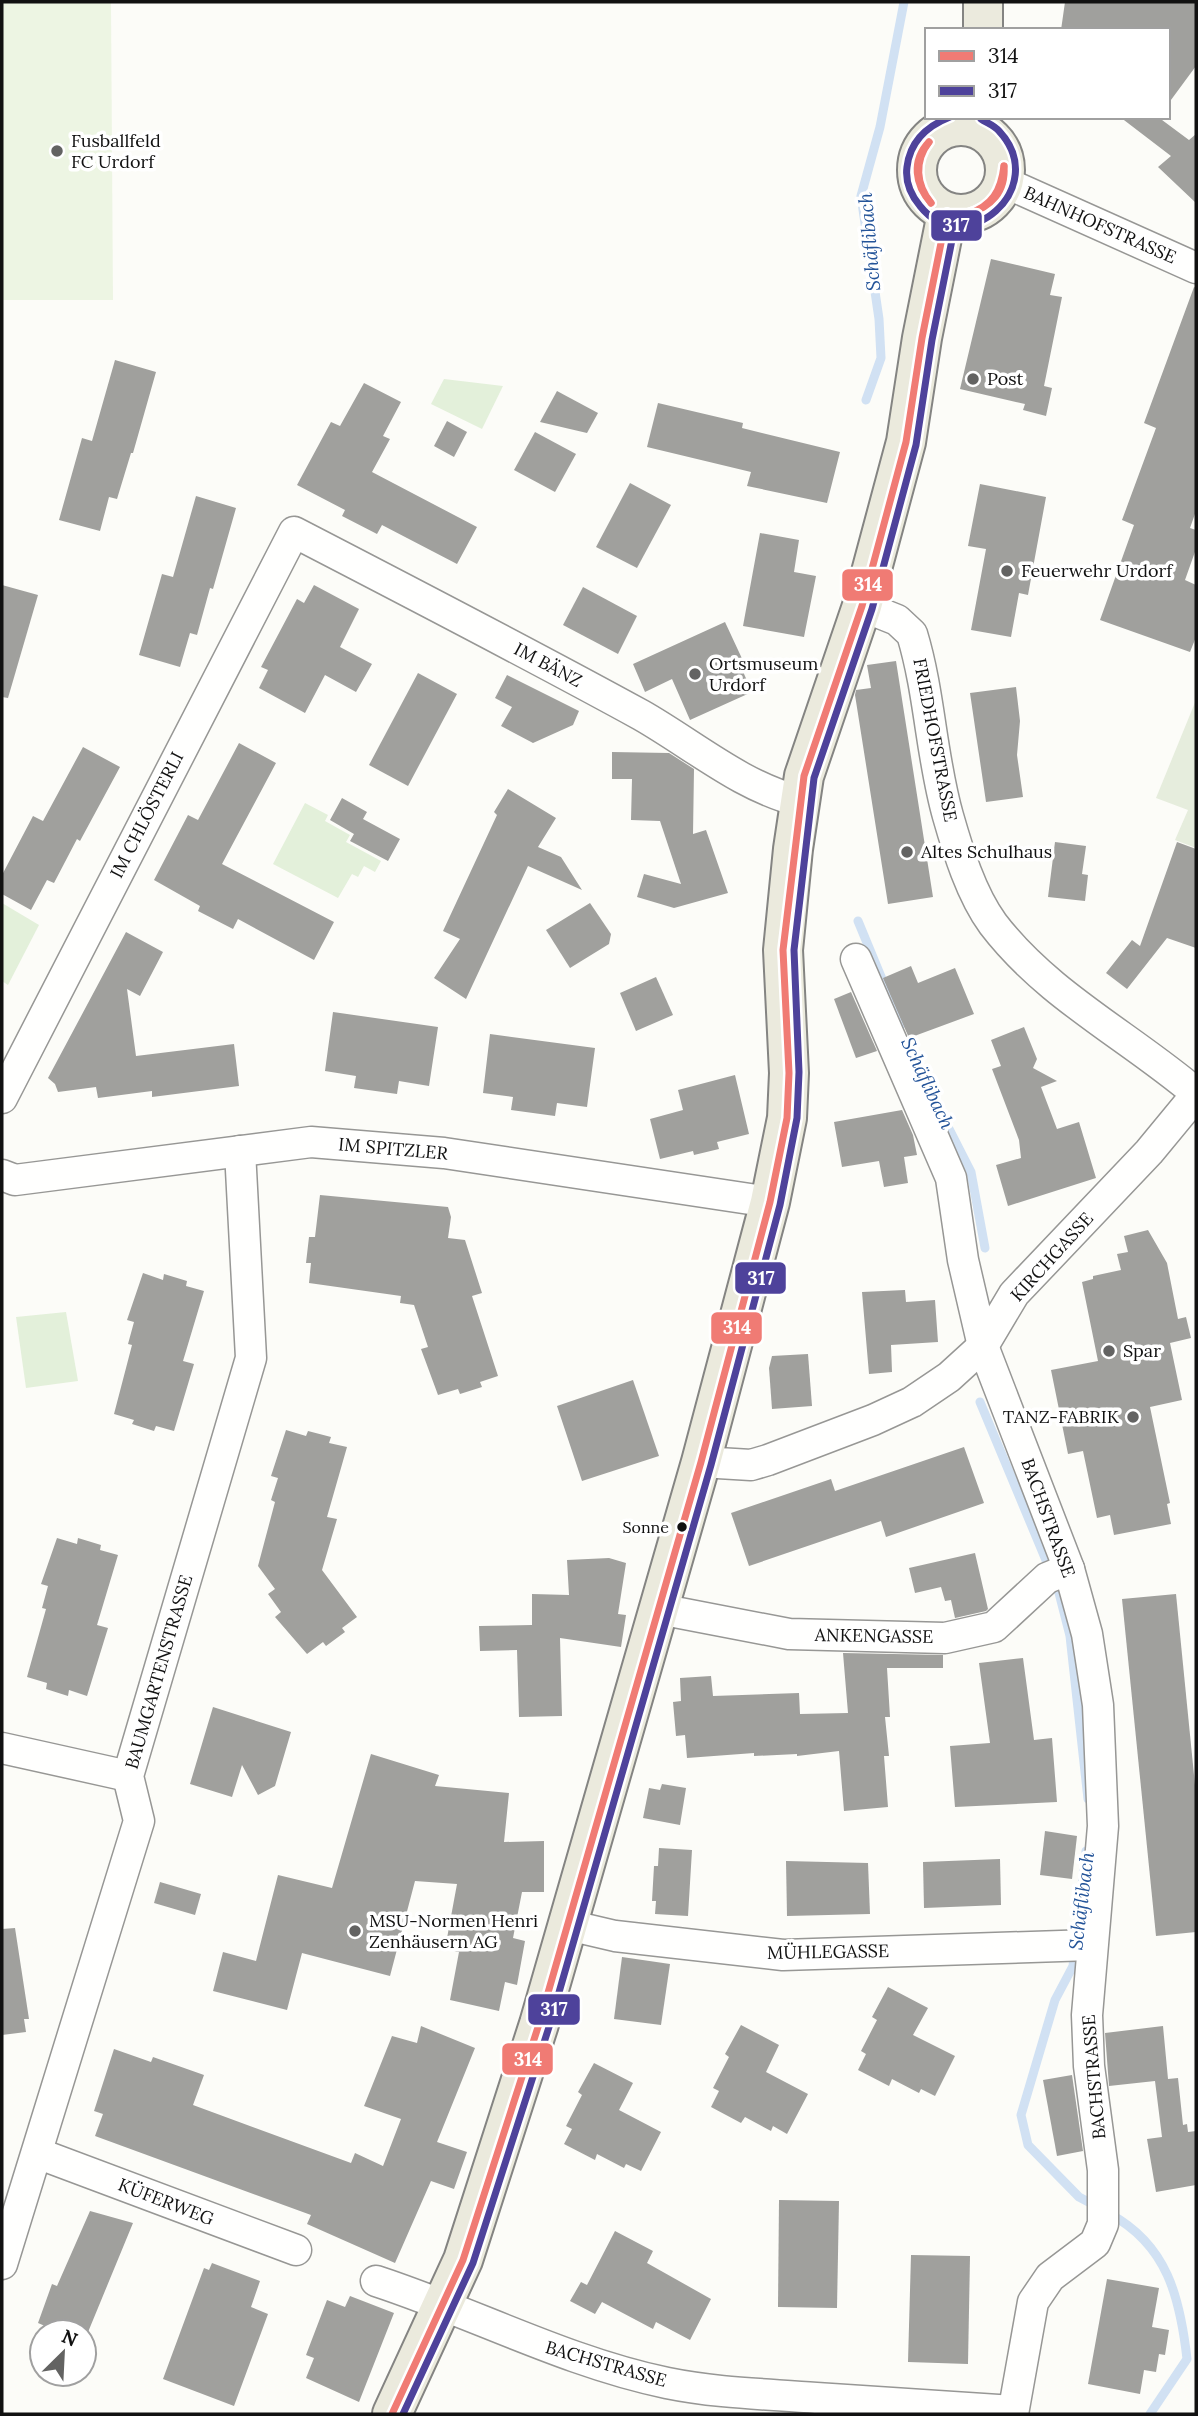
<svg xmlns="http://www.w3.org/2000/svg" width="1198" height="2416" font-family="Lora,serif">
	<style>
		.green { fill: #e3f0da }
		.cemetery { fill: #e6eddd }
		.pitch { fill: #edf5e3 }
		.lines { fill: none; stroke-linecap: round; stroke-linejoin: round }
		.stream { stroke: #d1e1f3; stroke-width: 9 }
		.building { fill: #a0a09d }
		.minor-casing { stroke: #979795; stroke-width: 33 }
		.major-casing { stroke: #848482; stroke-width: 42 }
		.minor { stroke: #fffffe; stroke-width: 30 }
		.major { stroke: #ebeadd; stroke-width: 38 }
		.bus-1-casing { stroke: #fff; stroke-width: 12 }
		.bus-2-casing { stroke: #fff; stroke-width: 12 }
		.bus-1 { stroke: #f07b74; stroke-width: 7 }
		.bus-2 { stroke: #4e429b; stroke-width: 7 }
		.poi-dot { fill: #636362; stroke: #fff; stroke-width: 2.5 }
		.bus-dot { fill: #111; stroke: #fff; stroke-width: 2.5 }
		.labels { text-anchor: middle; stroke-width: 7; stroke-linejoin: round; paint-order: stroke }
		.bus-label { font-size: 16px; fill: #111; stroke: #fff; text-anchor: end }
		.poi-label { font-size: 18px; fill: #111; stroke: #fff; text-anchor: start }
		.street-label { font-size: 18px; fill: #111; stroke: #fff }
		.water-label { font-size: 19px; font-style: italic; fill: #245499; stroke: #fff }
		.line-badge { stroke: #fff; stroke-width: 2.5 }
		.badge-label { font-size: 19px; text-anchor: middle; font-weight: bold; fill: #fff }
	</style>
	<rect width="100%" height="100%" fill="#fcfcf8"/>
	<g class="green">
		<path d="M444,379l59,7 -21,43 -51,-25z"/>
		<path d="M305,803l23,12 -3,6 25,14 -4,7 35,19 -6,11 -11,-6 -6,11 -6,-3 -14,24 -65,-34z"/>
		<path d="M2,903l37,22 -31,60 -6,-4z"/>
		<path d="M66,1312l12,69 -52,7 -10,-71z"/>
	</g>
	<path class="cemetery" d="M1196,700v148l-21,-8 13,-30 -32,-12z"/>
	<path class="pitch" d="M2,2h109l2,298h-111z"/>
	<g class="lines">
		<g class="stream">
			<path d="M866,400l15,-42 -2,-39 -18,-123 19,-69 24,-125"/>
			<path d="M858,921l43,104"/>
			<path d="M921,1074l50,98 14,76"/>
			<path d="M980,1402l78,187 12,47 18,163"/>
			<path d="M1086,1851l-13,115 -18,34 -34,115 7,30 51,52 19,10"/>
			<path d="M1110,2214c57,31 70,83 77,145l-37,55"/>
		</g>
	</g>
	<g class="building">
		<path d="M1065,2h131v64l-28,38v-74h-107z"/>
		<path d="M1120,117h38l31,23 7,-6v69l-38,-36 13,-11z"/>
		<path d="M991,259l64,15 -5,21 12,2 -18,89 8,2 -6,28 -23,-6 2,-6 -65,-15z"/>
		<path d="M1194,287l2,1v223l-6,17 6,2v19l-11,31 11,5v52l-6,15 -90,-32 34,-95 -12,-5 34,-92 -12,-5z"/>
		<path d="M115,360l41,12 -23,81h-2l-14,46 -8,-2 -9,34 -41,-11 23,-82 10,3z"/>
		<path d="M364,383l37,19 -18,34 7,3 -18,33 105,55 -20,37 -75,-39 -5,9 -35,-18 3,-6 -48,-25 34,-63 9,4z"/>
		<path d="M557,391l41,22 -11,20 -47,-11z"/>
		<path d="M658,403l85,20 -1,5 98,24 -13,51 -80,-17 4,-14 -104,-25z"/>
		<path d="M447,421l20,11 -13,25 -20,-11z"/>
		<path d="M535,432l41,22 -21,38 -41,-22z"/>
		<path d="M630,483l41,22 -34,63 -41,-21z"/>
		<path d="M980,484l66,13 -18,98 -9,-2 -8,44 -40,-7 15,-81 -18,-3z"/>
		<path d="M196,496l40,12 -23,81 -3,-1 -13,47 -7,-2 -10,34 -41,-12 23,-81 11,3z"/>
		<path d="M760,533l39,7 -5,32 22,4 -12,61 -61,-11z"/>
		<path d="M2,585l36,10 -30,103 -6,-1z"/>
		<path d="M314,585l45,24 -19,38 32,17 -16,28 -31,-17 -20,38 -46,-25 9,-18 -7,-3 36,-68 7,4z"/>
		<path d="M583,587l54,29 -19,38 -55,-29z"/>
		<path d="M725,622l20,43 -4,2 11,25 -62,28 -18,-41 -27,13 -12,-28z"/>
		<path d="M896,661l37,236 -45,7 -33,-209 1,-5 15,-2 -4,-23z"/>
		<path d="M418,673l39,21 -49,92 -39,-21z"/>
		<path d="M507,675l72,36 -6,14 -40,18 -32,-17 11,-19 -17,-9z"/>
		<path d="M1016,687l4,34 -3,34 6,42 -37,5 -16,-109z"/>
		<path d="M239,743l37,20 -54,101 112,58 -20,38 -76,-41 -5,10 -35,-18 2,-5 -46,-26 34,-65 10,5z"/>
		<path d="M83,747l37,20 -40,74 -3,-2 -23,44 -7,-3 -16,30 -29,-16v-19l31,-59 10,5z"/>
		<path d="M612,752l57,1 25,16 -1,65 13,-4 22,63 -54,15 -37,-11 7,-23 37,10 -21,-63 -29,-1 1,-41h-20z"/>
		<path d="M508,789l48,29 -18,29 23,10 21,33 -54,-24 -62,133 -32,-21 26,-39 -17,-8 54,-116 -3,-3z"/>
		<path d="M342,798l25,14 -4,7 37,20 -12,22 -38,-20 4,-7 -24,-14z"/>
		<path d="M1055,842l31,4 -4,28 6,1 -3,26 -37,-4z"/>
		<path d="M1177,842l19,7v99l-29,-10 -40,51 -21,-16 26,-33 8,6z"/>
		<path d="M590,903l21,31 -2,10 -39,24 -24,-38z"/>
		<path d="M126,932l37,20 -23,44 -13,-7 9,67 98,-12 5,42 -87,11v-6l-54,7 -2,-11 -38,5 -3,-8 -7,-6z"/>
		<path d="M911,966l7,17 37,-15 19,46 -65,24 -26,-60z"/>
		<path d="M656,977l17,38 -37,16 -16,-38z"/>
		<path d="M851,992l26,59 -21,7 -22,-59z"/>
		<path d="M333,1012l105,15 -9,59 -30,-5 -2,13 -43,-6 2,-12 -31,-5z"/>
		<path d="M1024,1027l13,32 -4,9 24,13 -16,6 16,42 22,-7 17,56 -88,28 -12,-41 25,-7 -2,-18 -27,-71 9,-3 -10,-26z"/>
		<path d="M490,1034l105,14 -8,59 -30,-4 -2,13 -44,-6 2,-13 -30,-4z"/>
		<path d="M735,1075l14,59 -32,8 2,7 -25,6 -1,-4 -33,8 -10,-40 33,-9 -5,-20z"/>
		<path d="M902,1110l11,25 4,20 -13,2 4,26 -24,4 -5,-26 -37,6 -8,-45z"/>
		<path d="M320,1195l128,12 3,10 -3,21 17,2 17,53 -10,3 26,80 -18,6 2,5 -22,7 -2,-5 -20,6 -17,-46 7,-2 -14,-42 -14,-2 1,-7 -92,-13 2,-20h-5l3,-26h6z"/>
		<path d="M1148,1230l19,33 11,56 8,-2 5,21 -21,5 12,57 -32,7 20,96 -3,1 4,20 -57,11 -4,-20 -13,3 -14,-67 -15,3 -17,-84 47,-9 -16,-79 11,-3v-3l28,-6 -4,-16 11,-2 -4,-16z"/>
		<path d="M143,1273l20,7 1,-6 23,7 -1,5 18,5 -21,70 11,3 -20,67 -18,-5 -2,5 -22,-7 2,-4 -20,-6 18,-69 -4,-1 6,-22 -7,-2z"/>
		<path d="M905,1290l1,12 29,-2 3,42 -47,3 1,27 -23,2 -7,-82z"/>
		<path d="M808,1354l4,52 -40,3 -3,-41 3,-12z"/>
		<path d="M633,1380l26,76 -77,25 -25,-75z"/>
		<path d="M286,1430l20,6 2,-5 23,6 -2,6 18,4 -20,70 10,2 -15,51 35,47 -15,11 3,4 -19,14 -3,-4 -16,12 -32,-37 6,-5 -13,-18 7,-5 -17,-23 17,-64 -4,-2 7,-22 -7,-2z"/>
		<path d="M964,1447l20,56 -98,34 -5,-16 -132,45 -18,-53 100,-34 4,12z"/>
		<path d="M57,1538l20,6 1,-6 23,7 -1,5 18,5 -21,70 11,3 -21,68 -18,-6 -1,6 -22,-7 1,-6 -20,-6 19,-68 -4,-1 6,-22 -7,-2z"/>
		<path d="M975,1553l13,56 -2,2 -31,7 -4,-18 -6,1 -4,-14 -26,6 -6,-25z"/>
		<path d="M609,1558l17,5 -8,51 8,1 -5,32 -61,-9 2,78 -43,1 -2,-67 -37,1 -1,-25 53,-1v-31l37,1 -2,-35z"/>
		<path d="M1176,1594l20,201v137l-40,4 -34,-337z"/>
		<path d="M843,1653l100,2v13h-56l3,49h-5l4,39h-5l4,51 -44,4 -5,-60 -42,5v-2l-43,2v-3l-67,5 -2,-23 -9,1 -3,-34 8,-1 -1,-23 31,-2 2,20 86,-3 1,21 48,-1z"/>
		<path d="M1023,1658l11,82 18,-2 5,64 -102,5 -5,-61 40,-3 -11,-80z"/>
		<path d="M213,1707l78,25 -16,54 -17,9 -16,-30 -10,32 -42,-13z"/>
		<path d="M371,1754l68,21 -4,11 74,7 -5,49 40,-1v51h-22l-9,46 12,3 -8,44 -12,-3 -6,29 -49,-11 9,-48 -14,-3 12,-65 -42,-3 -25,95 -88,-23 -15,57 -74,-19 10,-39 33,9 22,-86 54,13z"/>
		<path d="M662,1784l24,4 -6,37 -37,-7 6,-30 11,2z"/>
		<path d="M1045,1831l32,5 -5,43 -32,-4z"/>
		<path d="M659,1848l33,2 -4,66 -33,-2 1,-13h-4l2,-35h4z"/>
		<path d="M1000,1859l1,46 -77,3 -1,-46z"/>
		<path d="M786,1861l82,2 2,51 -83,2z"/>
		<path d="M160,1882l41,12 -6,21 -41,-12z"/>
		<path d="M15,1928l14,91h-5l2,13 -24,3v-106z"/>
		<path d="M622,1957l48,7 -9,61 -47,-6z"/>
		<path d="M888,1987l40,21 -15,27 42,21 -20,40 -14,-7 -2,4 -27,-14 -3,7 -31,-16 8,-16 -5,-3 16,-31 -5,-3z"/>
		<path d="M741,2025l38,20 -13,27 42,22 -21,40 -14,-8 -2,5 -26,-14 -4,6 -30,-16 8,-16 -6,-3 16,-31 -4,-3z"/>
		<path d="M421,2026l54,22 -38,94 30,10 -13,37 -23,-8 -36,82 -88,-39 4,-9 -216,-79 8,-22 -9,-3 20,-62 37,13 2,-5 51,18 -11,30 158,58 4,-10 28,13 18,-47 -37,-13 28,-70 25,7z"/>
		<path d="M1163,2026l5,53 10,-1 5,47 4,-1 1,8 8,-1v54l-40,7 -9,-53 15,-2 -7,-56 -46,5 -4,-53z"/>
		<path d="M594,2063l39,20 -14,27 42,22 -20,39 -15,-7 -2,4 -27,-14 -2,6 -31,-16 8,-15 -6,-3 16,-31 -4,-3z"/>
		<path d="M1072,2075l11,76 -26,5 -14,-76z"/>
		<path d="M779,2200l60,1 -2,107 -59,-1z"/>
		<path d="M90,2211l43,12 -47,114 -2,-5h-25l-21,-9 14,-39 5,2z"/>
		<path d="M615,2231l38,20 -6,12 64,36 -21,41 -34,-18 -3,7 -51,-27 -7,12 -25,-13 11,-19 6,3z"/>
		<path d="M911,2255l59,1 -2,108 -60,-2z"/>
		<path d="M212,2263l48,18 -9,26 17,7 -34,92 -71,-27 41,-111 5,2z"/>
		<path d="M1107,2279l52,9 -7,39 17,3 -4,25 -6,-1 -3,18 -12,-2 -4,24 -52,-10z"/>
		<path d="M350,2296l44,17 -35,89 -53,-24 8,-20 -8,-3 21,-55 18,7z"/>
	</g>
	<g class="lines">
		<g class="minor-casing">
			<g id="minor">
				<path d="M1004,182l192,86"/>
				<path d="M862,606l35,14 15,14c18,59 19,123 36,182 10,35 23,78 45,108 54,71 136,112 203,169"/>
				<path d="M856,959l95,219 12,82 20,86 86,223 18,65 11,71 5,121 -16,189 2,51 14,104v54l-8,19 -45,34 -17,25 -20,112"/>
				<path d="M2,1098l292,-566c116,60 232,120 347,183 51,29 101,72 158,86"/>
				<path d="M2,1175l13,5 296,-38 133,11 326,49"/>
				<path d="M701,1462l50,3 17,-5 105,-40 39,-18 37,-25 34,-31 31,-52 135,-142 47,-57"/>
				<path d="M659,1609l130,25 156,4 49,-11 53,-49 22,-9"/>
				<path d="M2,1748l126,28"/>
				<path d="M568,1925l47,11 168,19 308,-10"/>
				<path d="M37,2153l259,97"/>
				<path d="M2,2264l137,-443 -11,-45 123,-418 -11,-207"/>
				<path d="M376,2281c98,32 190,81 291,102 49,10 99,11 149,15 65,4 131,9 197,13"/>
			</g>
		</g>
		<g class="major-casing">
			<g id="major">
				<path d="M983,30v-28"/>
				<circle cx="961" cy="170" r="44"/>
				<path d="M392,2414l71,-154 76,-236 162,-562 69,-260 17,-84 2,-45 -6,-123 10,-101 11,-73 58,-170 44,-164 16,-104 25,-125"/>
			</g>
		</g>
		<use href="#minor" class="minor"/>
		<use href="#major" class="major"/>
		<g class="bus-1-casing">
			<g id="bus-1">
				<path d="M929,142c-15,20 -13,42 2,61"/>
				<path d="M929,142c-18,19 -14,43 2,61"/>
				<path d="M968,214c23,-7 38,-22 36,-48"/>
				<path d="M968,214c24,-8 33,-23 36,-48"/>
				<path d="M392,2414l71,-154 76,-236 162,-562 69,-260 17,-84 2,-45 -6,-123 21,-174 58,-170 44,-164 16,-104 25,-125"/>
			</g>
		</g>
		<g class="bus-2-casing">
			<g id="bus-2">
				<path d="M950,117c-23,9 -40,24 -43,50 -2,15 3,27 13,39 44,56 132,-18 79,-75 -5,-6 -12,-8 -18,-12"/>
				<path d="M403,2414l70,-151 76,-236 162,-562 69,-260 17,-87 2,-46 -5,-122 20,-172 58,-169 44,-164 16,-105 25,-125"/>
			</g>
		</g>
		<use href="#bus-1" class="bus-1"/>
		<use href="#bus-2" class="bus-2"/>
	</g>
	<g class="poi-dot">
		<circle cx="57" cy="151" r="7"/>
		<circle cx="973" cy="379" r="7"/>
		<circle cx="1007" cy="571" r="7"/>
		<circle cx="695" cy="674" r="7"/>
		<circle cx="907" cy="852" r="7"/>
		<circle cx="1109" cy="1351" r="7"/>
		<circle cx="1133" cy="1417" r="7"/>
		<circle cx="355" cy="1931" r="7"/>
	</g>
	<circle class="bus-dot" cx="682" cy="1527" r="6"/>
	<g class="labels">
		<g class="bus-label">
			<text x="669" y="1533">Sonne</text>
		</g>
		<g class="poi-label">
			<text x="71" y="147">Fusballfeld<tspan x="71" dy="21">FC Urdorf</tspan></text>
			<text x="987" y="385">Post</text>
			<text x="1021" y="577">Feuerwehr Urdorf</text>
			<text x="709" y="670">Ortsmuseum<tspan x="709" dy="21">Urdorf</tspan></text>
			<text x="921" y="858">Altes Schulhaus</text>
			<text x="1123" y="1357">Spar</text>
			<text x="1119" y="1423" text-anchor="end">TANZ-FABRIK</text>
			<text x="369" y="1927">MSU-Normen Henri<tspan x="369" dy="21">Zenhäusern AG</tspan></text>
		</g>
		<g class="street-label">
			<text transform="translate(1100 225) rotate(24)" y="6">BAHNHOFSTRASSE</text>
			<text transform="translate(548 665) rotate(28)" y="6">IM BÄNZ</text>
			<text transform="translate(935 740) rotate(79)" y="6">FRIEDHOFSTRASSE</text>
			<text transform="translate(147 815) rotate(-63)" y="6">IM CHLÖSTERLI</text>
			<text transform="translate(393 1149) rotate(5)" y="6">IM SPITZLER</text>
			<text transform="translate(1052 1257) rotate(-48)" y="6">KIRCHGASSE</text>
			<text transform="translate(1048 1518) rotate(70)" y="6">BACHSTRASSE</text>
			<text transform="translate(874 1636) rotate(1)" y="6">ANKENGASSE</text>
			<text transform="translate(159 1672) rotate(-74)" y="6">BAUMGARTENSTRASSE</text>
			<text transform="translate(828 1952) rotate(-1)" y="6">MÜHLEGASSE</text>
			<text transform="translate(1094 2077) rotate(-95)" y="6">BACHSTRASSE</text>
			<text transform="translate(166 2202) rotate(21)" y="6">KÜFERWEG</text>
			<text transform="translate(606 2364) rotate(16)" y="6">BACHSTRASSE</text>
		</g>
		<g class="water-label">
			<text transform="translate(869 242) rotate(-95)" y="7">Schäflibach</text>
			<text transform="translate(928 1083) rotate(65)" y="7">Schäflibach</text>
			<text transform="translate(1081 1901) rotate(-83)" y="7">Schäflibach</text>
		</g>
	</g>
	<g class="line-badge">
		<rect x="930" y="209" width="53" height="33" rx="7" fill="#4e429b"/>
		<rect x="841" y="568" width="53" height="34" rx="7" fill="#f07b74"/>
		<rect x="734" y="1261" width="53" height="34" rx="7" fill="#4e429b"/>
		<rect x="710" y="1311" width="53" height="34" rx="7" fill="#f07b74"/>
		<rect x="527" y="1993" width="54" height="33" rx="7" fill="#4e429b"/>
		<rect x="501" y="2042" width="53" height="34" rx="7" fill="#f07b74"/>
	</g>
	<g class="badge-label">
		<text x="956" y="232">317</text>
		<text x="868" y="591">314</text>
		<text x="761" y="1285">317</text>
		<text x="737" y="1334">314</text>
		<text x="554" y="2016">317</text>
		<text x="528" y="2066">314</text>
	</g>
	<rect width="1198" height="2416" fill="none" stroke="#111111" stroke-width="7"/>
	<rect x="925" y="28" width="245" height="91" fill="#ffffff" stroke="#a0a0a0" stroke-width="2"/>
	<rect x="939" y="51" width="35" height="10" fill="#f07b74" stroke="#a0a0a0" stroke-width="2"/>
	<text x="988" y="63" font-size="21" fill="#111111">314</text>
	<rect x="939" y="86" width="35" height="10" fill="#4e429b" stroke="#a0a0a0" stroke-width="2"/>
	<text x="988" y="98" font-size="21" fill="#111111">317</text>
	<g transform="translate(63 2353) rotate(24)"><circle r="33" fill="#ffffff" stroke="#a0a0a0" stroke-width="2"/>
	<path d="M0-5L12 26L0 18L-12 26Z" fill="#636362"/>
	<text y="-10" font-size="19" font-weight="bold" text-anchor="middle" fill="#111111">N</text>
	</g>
</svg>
